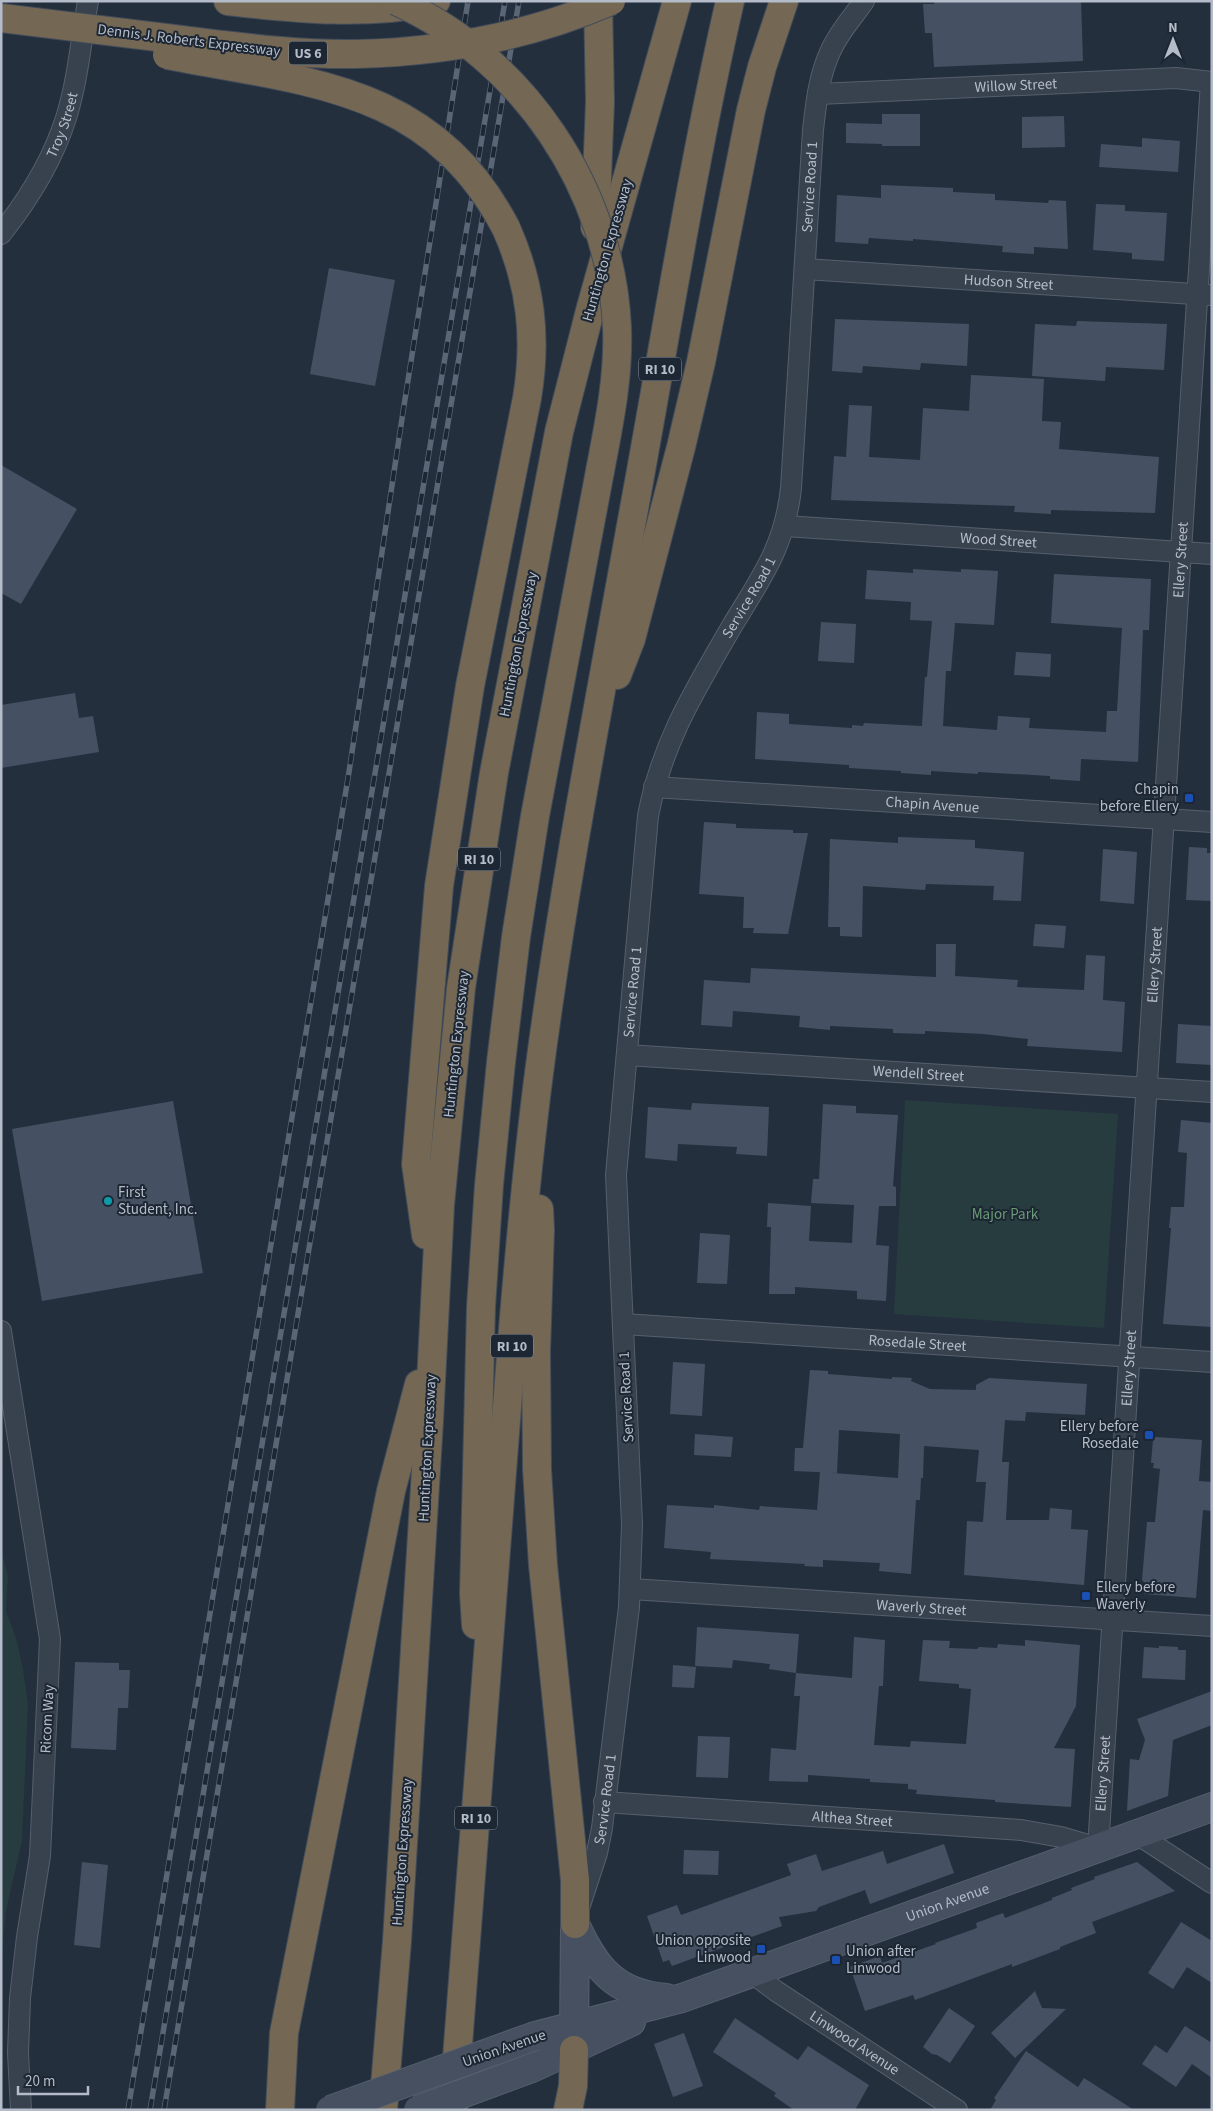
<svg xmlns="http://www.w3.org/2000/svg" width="1213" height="2111" font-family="'Source Sans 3',sans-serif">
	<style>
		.green { fill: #263c3f }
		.building { fill: #455162 }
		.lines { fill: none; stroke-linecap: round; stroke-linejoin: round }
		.street-casing { stroke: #565f6c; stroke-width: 22 }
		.secondary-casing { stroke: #565f6c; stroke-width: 30 }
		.highway-casing { stroke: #434c59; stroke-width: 30 }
		.street { stroke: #38414e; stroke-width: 20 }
		.secondary { stroke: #465061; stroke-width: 28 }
		.highway { stroke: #746855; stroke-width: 28 }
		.rail-casing { stroke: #5a6575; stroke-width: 5.5 }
		.rail { stroke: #1d2633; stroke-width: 4; stroke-dasharray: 11; stroke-linecap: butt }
		.secondary-bridge-casing { stroke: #565f6c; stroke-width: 30; stroke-linecap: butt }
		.highway-bridge-casing { stroke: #434c59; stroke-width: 30; stroke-linecap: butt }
		.secondary-bridge { stroke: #465061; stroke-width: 28 }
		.highway-bridge { stroke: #746855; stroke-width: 28 }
		.transit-dot { fill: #1a4fb4; stroke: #1d2633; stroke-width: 2 }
		.culture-dot { fill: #0f9aa8; stroke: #1d2633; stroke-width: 2 }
		.labels { text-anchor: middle; stroke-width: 4; stroke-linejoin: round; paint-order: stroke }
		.shield { fill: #1d2633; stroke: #878f9c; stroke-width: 1 }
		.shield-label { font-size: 14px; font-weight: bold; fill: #b4bcc9 }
		.street-label { font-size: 15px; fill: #b4bcc9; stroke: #1d2633 }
		.poi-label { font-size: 15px; fill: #b4bcc9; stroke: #1d2633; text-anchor: end }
		.park-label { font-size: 15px; fill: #6b9a76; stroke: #1d2633 }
	</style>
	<rect width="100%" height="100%" fill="#242f3e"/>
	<g class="green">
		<path d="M905,1100l213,14 -14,214 -210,-14z"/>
		<path d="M1,1550l7,26 -2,35 10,27 7,31 5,34 -6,138 -16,70 -5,51z"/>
	</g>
	<g class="building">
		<path d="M934,1h147l2,60 -149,6 -2,-34h-7l-2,-29h11z"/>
		<path d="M882,114h38v32h-38v-2l-36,-1v-20l36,1z"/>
		<path d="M1064,116l1,31 -43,1v-31z"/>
		<path d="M1142,138l38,3 -2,31 -79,-5 2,-23 41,3z"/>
		<path d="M881,185l72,3v4l42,2v6l53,3 1,-3 17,1 2,48 -34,-2v7l-32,-2 1,-6 -90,-7v2l-44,-3 -1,6 -33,-2 2,-47 44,3z"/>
		<path d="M1096,204l29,1v6l42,2 -3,48 -32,-2v-6l-39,-3z"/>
		<path d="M329,268l66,12 -20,106 -65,-12z"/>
		<path d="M835,319l134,5 -2,42 -46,-3 -1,7 -57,-4 -1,7 -30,-2z"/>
		<path d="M1077,321l90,3 -3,46 -58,-3 -1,14 -73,-5 3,-52 41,2z"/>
		<path d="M971,375l73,4 -2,42 19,1 -2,27 100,8 -4,56 -104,-3v4l-37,-2 1,-6 -184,-6 3,-44 12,1 3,-52 23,1 -3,51 51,3 3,-52 46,3z"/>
		<path d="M1,465l76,44 -56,95 -20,-11z"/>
		<path d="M913,569l48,3v-3l37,2 -4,54 -39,-2 -4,48h-5l-3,55 54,4 1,-14 32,2 -1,10 77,4 1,-21h10l5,-83 -71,-5 3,-49 97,5 -2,51h-6l-5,132 -57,-3 -1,22 -30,-2v-3l-72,-4v2l-47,-3v4l-30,-2v-2l-52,-3v-3l-94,-6 2,-47 32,2v10l63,4v-3l11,1 1,-3 58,3 3,-49h2l5,-56 -22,-1 1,-18 -46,-3 2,-29 46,3z"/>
		<path d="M821,622l35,2 -2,39 -36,-2z"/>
		<path d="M1016,652l35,2 -1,23 -36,-2z"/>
		<path d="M75,693l4,25 14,-2 6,36 -98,16v-63z"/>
		<path d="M704,822l32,2v4l57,2v3h15l-20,101 -35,-1 1,-5h-11l1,-31 -45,-3z"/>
		<path d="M898,837l77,3v8l49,4 -3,49 -28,-1 1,-14 -68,-2 -1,6 -62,-4 -1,51 -22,-1v-9h-12l2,-88 68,4z"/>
		<path d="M1189,847l18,1v5h5v48l-26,-1z"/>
		<path d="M1103,849l34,3 -3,52 -34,-3z"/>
		<path d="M1035,924l31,2 -2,22 -31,-2z"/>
		<path d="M936,944h20l-1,32 63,4 -1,7 67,3 2,-35 19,1 -2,44 22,2 -3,50 -95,-6 1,-7 -45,-5 -58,-3v3l-32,-1v-4l-63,-3v4l-31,-3 1,-11 -67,-5 -1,16 -31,-2 3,-45 46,3 1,-15 185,9z"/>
		<path d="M1178,1024l34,2v39l-36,-2z"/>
		<path d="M173,1101l30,172 -161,28 -30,-172z"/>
		<path d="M692,1103l77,4 -2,49 -31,-2 1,-7 -59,-3 -1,17 -32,-3 3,-51 43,3z"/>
		<path d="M823,1104l33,2v7l42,2 -5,71 3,1v19h-17l-3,39 13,1 -3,55 -29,-2v-8l-62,-4v7h-26l2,-67h-4l1,-24 43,3 -2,35 43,2 2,-38 -43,-2 2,-24h6z"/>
		<path d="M1181,1120l31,3v204l-49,-3 8,-96h-2l2,-21h13l3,-54 -9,-1z"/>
		<path d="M700,1233l30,2 -3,49 -30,-1z"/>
		<path d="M673,1362l32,2 -3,52 -32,-2z"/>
		<path d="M810,1370l18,1v3l64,5v-2l20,1 -1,3 19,8 46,1v-5l13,-7 98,6 -2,31 -59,-3 -1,9 -20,-1 -3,42h7l-3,58h43l1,-12 22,2 -1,19 17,1 -4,55 -120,-10 3,-54 16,1 3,-40h-10l3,-32 -55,-4 -1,32h-2l-1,22h-4l-5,74 -32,-3 1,-8 -57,-3v7l-19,-1 1,-2 -95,-5 1,-7 -47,-4 3,-43 47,3v-3l45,5 1,-4 57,4 3,-38 78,6 2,-44 -61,-4 -2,43 -43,-2 1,-23h8z"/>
		<path d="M695,1434l38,3 -2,20 -37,-2z"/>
		<path d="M1155,1437l47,3 -3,41 13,1v29l-9,-1 -7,88 -52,-4 1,-11 -3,-3 5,-58h8l5,-53 -7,-1 1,-5h-3l2,-23z"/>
		<path d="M697,1627l102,7 -3,39 -27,-4 1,-5 -37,-4 -1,8 -37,-2z"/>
		<path d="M854,1637l31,3 -2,46h-4l-5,59 36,2 1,-6 55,3 5,-55 -12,-1v-4l-40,-3 4,-41 27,1 -1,7 28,1 2,-2 18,1 1,-4 27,2v-6l55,5 -4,61 -22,42 21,1 -4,58 -76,-5v-2l-79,-6 1,-4 -9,-1v-5l-38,-2v-3l-62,-4v7l-39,-1 2,-33 25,2 4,-54h-6l2,-23 56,5z"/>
		<path d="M1159,1646l19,1v3h8l-1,30 -43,-2 2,-31 15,1z"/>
		<path d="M75,1662l44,1v7h11l-2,38h-10l-2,42 -45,-2z"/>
		<path d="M673,1665l23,2 -2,21 -22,-1z"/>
		<path d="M1212,1691v34l-39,15 -5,56 -41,15 3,-52 9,1 6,-20 -8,-21z"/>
		<path d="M698,1736l32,1 -2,41 -32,-1z"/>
		<path d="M944,1844l10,29 -84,31 -5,-14 -46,17 -3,4 -37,6 3,9 -110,40 -3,-6 -6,2 -16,-46 30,-11 4,10 110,-40 -4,-11 29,-10 6,17 61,-20 4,13z"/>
		<path d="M684,1850l35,1 -1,24 -35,-1z"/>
		<path d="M82,1862l26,3 -8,83 -26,-3z"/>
		<path d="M1137,1862l38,29 -83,31 4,11 -36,14v2l-48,18v-3l-97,36 -2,-5 -48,16 -15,-44 30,-11 2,7 54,-19 -1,-1 42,-15 -1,-5 27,-10 2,5 47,-18v-2l20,-8 -1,-2 24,-9 -1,-2z"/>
		<path d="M1181,1922l31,19v42l-25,-16 -14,22 -25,-16z"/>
		<path d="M1035,1991l7,17 24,1 -51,49 -24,-25z"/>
		<path d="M949,2008l26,18 -25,37 -13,-8 -5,-1 -9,-7z"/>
		<path d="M735,2018l63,42 10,-14 61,39 -14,25h-61l-20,-14 2,-3 -63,-41z"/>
		<path d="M1185,2026l27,17v35l-20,-14 -16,23 -34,-23 13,-19 12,8z"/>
		<path d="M684,2033l19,53 -30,11 -19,-53z"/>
		<path d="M1026,2051l52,36 6,-9 50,32h-144l6,-10 -2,-2z"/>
	</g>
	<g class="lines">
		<g class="street-casing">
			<g id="street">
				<path id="s1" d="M818,94l358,-16 36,4"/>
				<path id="s2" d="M1,234c27,-34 52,-75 65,-116 12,-38 15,-78 22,-117"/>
				<path id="s3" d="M805,269l405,26"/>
				<path id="s4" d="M785,526l427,28"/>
				<path id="s5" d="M654,787l558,35"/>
				<path id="s6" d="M627,1055l585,37"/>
				<path id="s7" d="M623,1324l589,38"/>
				<path d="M1,1331l49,308 -10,217 -13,81 -7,61 -2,55 3,57"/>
				<path id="s8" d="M631,1589l581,37"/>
				<path id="s9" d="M604,1802l417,28 40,7 37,11 113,-1766"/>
				<path d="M1137,1834l75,49"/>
				<path id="s10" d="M580,1905l17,-52 5,-25 27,-221 3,-83 -16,-349 32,-359c14,-74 47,-126 84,-190 29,-48 53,-80 59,-138l22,-358c3,-27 6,-55 18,-80 8,-18 22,-33 33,-49"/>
				<path id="s11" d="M752,1973l24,18 181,119"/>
			</g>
		</g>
		<g class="secondary-casing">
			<g id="secondary">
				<path d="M575,1924c20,44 40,70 91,74"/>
				<path id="s12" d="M535,2036l147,-38 530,-191"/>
				<path d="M574,2042l1,-114"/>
				<path d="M532,2068l99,-46"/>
			</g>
		</g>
		<g class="highway-casing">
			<g id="highway">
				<path d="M228,1c69,8 139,15 208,0"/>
				<path d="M595,227l5,-125 -2,-101"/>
				<path d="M617,675l14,-36 50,-192 20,-85 50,-252 11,-43 22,-66"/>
				<path d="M539,1209l1,21 -4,122 1,117 6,96 32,315v44"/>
				<path d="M426,1235l-10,-71 23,-278 31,-200 57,-288c10,-60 4,-114 -21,-170"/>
				<path d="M476,1625l-2,-31 7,-287 8,-122 12,-123 15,-125 19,-121 65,-345"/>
				<path d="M280,2110l4,-77 107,-542 28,-107"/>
				<path d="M383,2110l14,-169 32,-520 11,-216 21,-217 33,-215 65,-341 32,-125 86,-306"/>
				<path d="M453,2110l60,-781c7,-85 15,-171 26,-256 24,-185 60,-369 93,-553 32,-173 59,-348 98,-519"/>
				<path d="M568,2110l5,-24 1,-36"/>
			</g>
		</g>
		<use href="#street" class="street"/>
		<use href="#secondary" class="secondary"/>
		<use href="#highway" class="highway"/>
		<g class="rail-casing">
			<g id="rail">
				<path d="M128,2110l221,-1338 54,-360 65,-411"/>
				<path d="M150,2110l355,-2109"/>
				<path d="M164,2110l355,-2109"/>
			</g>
		</g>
		<use href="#rail" class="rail"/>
		<g class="secondary-bridge-casing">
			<g id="secondary-bridge">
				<path d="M330,2110l205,-74"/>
				<path d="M418,2110l114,-42"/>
			</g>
		</g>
		<g class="highway-bridge-casing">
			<g id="highway-bridge">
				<path d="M396,1c127,57 215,188 221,327 2,48 -8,96 -17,143"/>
				<path d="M1,18c60,7 121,15 181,22 58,7 116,15 174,14 87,-2 174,-18 255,-53"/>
				<path d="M167,55c140,27 265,31 339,173"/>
			</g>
		</g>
		<use href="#secondary-bridge" class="secondary-bridge"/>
		<use href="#highway-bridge" class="highway-bridge"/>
	</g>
	<g class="transit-dot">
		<rect x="1184" y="793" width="10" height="10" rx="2.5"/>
		<rect x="1144" y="1430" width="10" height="10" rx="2.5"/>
		<rect x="1081" y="1591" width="10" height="10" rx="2.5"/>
		<rect x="756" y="1944" width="10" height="10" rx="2.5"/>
		<rect x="831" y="1955" width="10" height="10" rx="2.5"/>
	</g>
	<circle class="culture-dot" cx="108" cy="1201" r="5"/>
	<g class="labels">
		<g class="shield">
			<rect x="289" y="41.5" width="38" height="23" rx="4"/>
			<rect x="639" y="357.5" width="42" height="23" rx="4"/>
			<rect x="458" y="847.5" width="42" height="23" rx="4"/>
			<rect x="491" y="1334.5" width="42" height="23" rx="4"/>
			<rect x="455" y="1806.5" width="42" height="23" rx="4"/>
		</g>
		<g class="shield-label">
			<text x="308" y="58">US 6</text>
			<text x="660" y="374">RI 10</text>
			<text x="479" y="864">RI 10</text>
			<text x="512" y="1351">RI 10</text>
			<text x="476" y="1823">RI 10</text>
		</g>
		<g class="street-label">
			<text transform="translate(189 40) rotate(7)" y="5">Dennis J. Roberts Expressway</text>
			<text dy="5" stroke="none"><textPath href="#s1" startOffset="198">Willow Street</textPath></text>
			<text dy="5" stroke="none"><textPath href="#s2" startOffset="126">Troy Street</textPath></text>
			<text dy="5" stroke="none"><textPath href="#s10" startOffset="1758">Service Road 1</textPath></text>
			<text transform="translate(607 250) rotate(-74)" y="5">Huntington Expressway</text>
			<text dy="5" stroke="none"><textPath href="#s3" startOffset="204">Hudson Street</textPath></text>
			<text dy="5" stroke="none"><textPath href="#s4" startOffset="214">Wood Street</textPath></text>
			<text dy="5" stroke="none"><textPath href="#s9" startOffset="1788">Ellery Street</textPath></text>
			<text dy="5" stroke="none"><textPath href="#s10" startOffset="1338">Service Road 1</textPath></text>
			<text transform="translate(518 644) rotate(-79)" y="5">Huntington Expressway</text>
			<text dy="5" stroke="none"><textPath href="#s5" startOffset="279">Chapin Avenue</textPath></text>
			<text dy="5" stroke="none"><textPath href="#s9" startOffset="1382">Ellery Street</textPath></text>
			<text dy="5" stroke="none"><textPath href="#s10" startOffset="919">Service Road 1</textPath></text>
			<text transform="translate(456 1044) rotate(-84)" y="5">Huntington Expressway</text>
			<text dy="5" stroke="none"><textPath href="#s6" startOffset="292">Wendell Street</textPath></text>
			<text dy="5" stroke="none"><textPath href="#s7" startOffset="295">Rosedale Street</textPath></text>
			<text dy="5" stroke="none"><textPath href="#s9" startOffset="978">Ellery Street</textPath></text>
			<text transform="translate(626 1397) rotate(-93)" y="5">Service Road 1</text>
			<text transform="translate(427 1448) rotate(-87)" y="5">Huntington Expressway</text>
			<text dy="5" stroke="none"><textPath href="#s8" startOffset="291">Waverly Street</textPath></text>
			<text transform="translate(47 1719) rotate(-87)" y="5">Ricom Way</text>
			<text dy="5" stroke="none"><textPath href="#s9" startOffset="572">Ellery Street</textPath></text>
			<text dy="5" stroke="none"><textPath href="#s10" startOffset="109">Service Road 1</textPath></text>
			<text dy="5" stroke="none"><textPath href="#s9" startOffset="249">Althea Street</textPath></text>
			<text transform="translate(402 1852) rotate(-86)" y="5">Huntington Expressway</text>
			<text dy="5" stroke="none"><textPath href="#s12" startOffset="434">Union Avenue</textPath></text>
			<text dy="5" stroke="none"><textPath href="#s11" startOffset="124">Linwood Avenue</textPath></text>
			<text transform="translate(504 2048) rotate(-19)" y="5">Union Avenue</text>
		</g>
		<g class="poi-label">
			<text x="1179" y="794">Chapin<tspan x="1179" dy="17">before Ellery</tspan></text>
			<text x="118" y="1197" text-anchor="start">First<tspan x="118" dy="17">Student, Inc.</tspan></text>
			<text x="1139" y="1431">Ellery before<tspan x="1139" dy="17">Rosedale</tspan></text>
			<text x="1096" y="1592" text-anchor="start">Ellery before<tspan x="1096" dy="17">Waverly</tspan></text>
			<text x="751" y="1945">Union opposite<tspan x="751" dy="17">Linwood</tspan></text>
			<text x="846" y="1956" text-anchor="start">Union after<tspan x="846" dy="17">Linwood</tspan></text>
		</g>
		<g class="park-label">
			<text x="1005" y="1219">Major Park</text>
		</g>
	</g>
	<rect width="1213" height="2111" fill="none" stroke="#b4bcc9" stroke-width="5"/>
	<g transform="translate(1173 40)" stroke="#1d2633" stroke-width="4" paint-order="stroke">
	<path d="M0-4L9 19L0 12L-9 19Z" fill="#b4bcc9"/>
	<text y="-8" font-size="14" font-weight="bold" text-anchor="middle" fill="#b4bcc9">N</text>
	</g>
	<path d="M18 2086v8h70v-8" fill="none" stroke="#b4bcc9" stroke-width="2.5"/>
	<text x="25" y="2086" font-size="15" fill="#b4bcc9" stroke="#1d2633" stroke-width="4" paint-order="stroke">20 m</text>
</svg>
